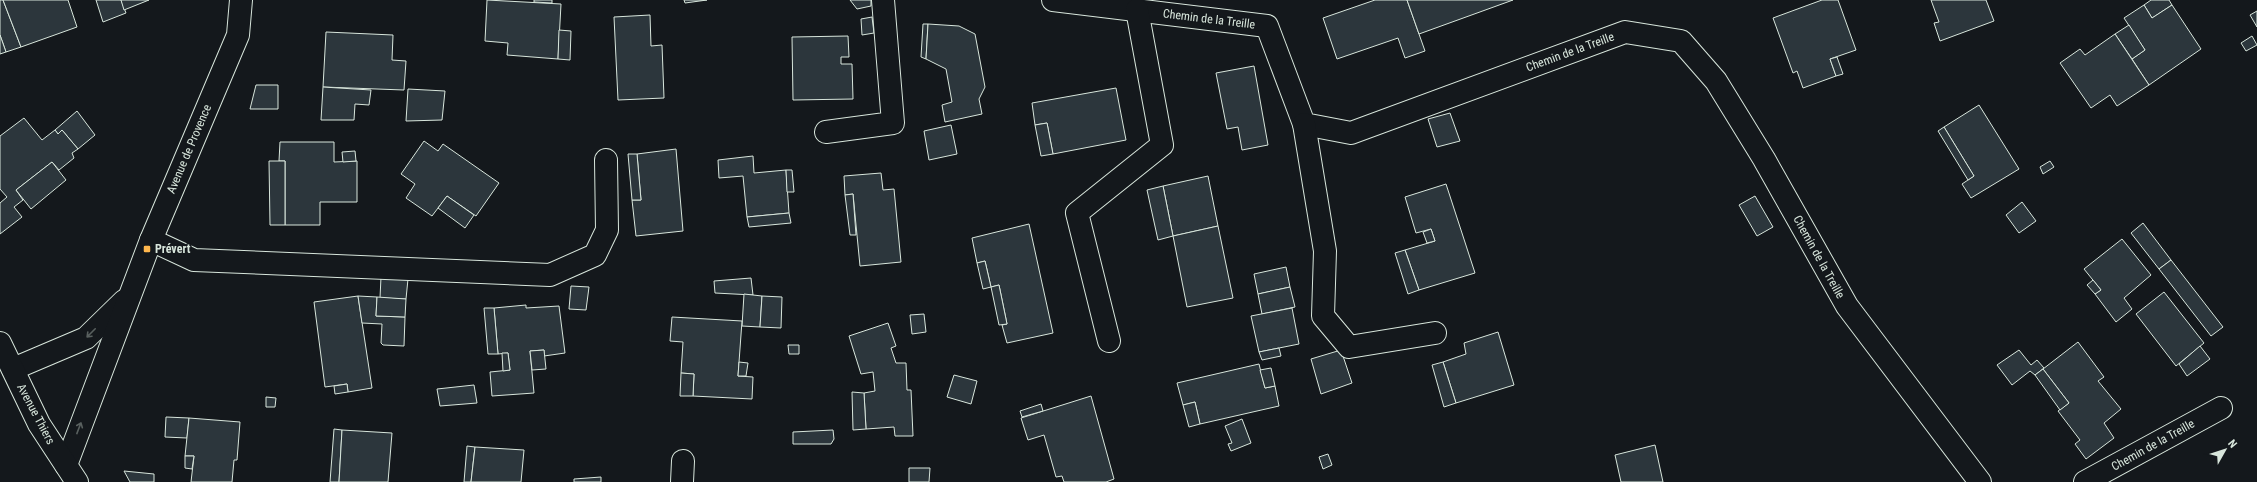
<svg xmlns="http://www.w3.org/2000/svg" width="2257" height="482" font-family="'Roboto Condensed',sans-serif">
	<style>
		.building { fill: #2c363c; stroke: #d8e6dc }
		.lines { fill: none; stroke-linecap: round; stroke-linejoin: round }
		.minor-casing { stroke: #d8e6dc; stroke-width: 24 }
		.major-casing { stroke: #d8e6dc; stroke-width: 24 }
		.minor { stroke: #14181c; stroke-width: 22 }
		.major { stroke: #14181c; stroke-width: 22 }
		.oneway { stroke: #59605f }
		.poi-dot { fill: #ffb74d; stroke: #14181c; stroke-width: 1.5 }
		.labels { text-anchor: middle; stroke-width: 3; stroke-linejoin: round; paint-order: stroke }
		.street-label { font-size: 12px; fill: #d8e6dc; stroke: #14181c }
		.poi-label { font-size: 12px; font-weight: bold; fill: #d8e6dc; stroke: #14181c; text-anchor: start }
	</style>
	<rect width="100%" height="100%" fill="#14181c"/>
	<g class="building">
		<path d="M0,0h3l18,47 -15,5 -6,-17z"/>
		<path d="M3,0h65l9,27 -56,20z"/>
		<path d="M96,0h25l5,13 -23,9z"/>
		<path d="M121,0h28l-25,10z"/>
		<path d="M487,0l74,4 -3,55 -51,-4 1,-12 -23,-2z"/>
		<path d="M534,0h18v3l-18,-1z"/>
		<path d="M684,0h23l-22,3z"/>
		<path d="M850,0h21v6l-14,3z"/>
		<path d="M1375,0h32l18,51 -20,7 -7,-20 -61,21 -14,-41z"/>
		<path d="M1407,0h106l-94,34z"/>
		<path d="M1822,0h16l18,50 -26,9 6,17 -33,12 -6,-17 -4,2 -20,-55z"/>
		<path d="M1931,0h55l8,21 -54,20 -6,-18 5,-1z"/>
		<path d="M2151,0h18l3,5 -20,13 -8,-13z"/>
		<path d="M2144,5l8,13 20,-13 29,44 -52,36 -17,-26 13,-9 -21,-32z"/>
		<path d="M2257,11v16l-7,-12z"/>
		<path d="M650,15l1,31 11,-1 2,53 -46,2 -4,-83z"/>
		<path d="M872,17l2,16 -12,2 -1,-16z"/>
		<path d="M923,24h5l-2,35 -5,-2z"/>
		<path d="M928,24l31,2 16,8 10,53 -6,12 3,15 -37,8 -3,-17 10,-3 -6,-33 -20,-10z"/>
		<path d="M2129,25l16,25 -13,9 -17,-25z"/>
		<path d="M559,30l12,1 -1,29 -12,-1z"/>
		<path d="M326,32l67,3 -1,25 14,1 -2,29 -81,-3z"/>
		<path d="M2115,34l34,51 -32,21 -7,-11 -19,13 -31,-45 20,-14 5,6z"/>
		<path d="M0,35l6,17 -6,2z"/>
		<path d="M848,36l1,21h-8v7h11l1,35 -60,1 -1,-63z"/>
		<path d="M2252,36l5,9 -11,6 -5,-8z"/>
		<path d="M1837,57l6,17 -7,2 -6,-17z"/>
		<path d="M1254,66l14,79 -26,5 -4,-23 -11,2 -11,-56z"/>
		<path d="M256,85h22v24h-28z"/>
		<path d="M323,87l48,3 -2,15 -14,-1 -1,16h-33z"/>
		<path d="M1116,88l10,52 -73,14 -6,-31 -12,2 -3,-22z"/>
		<path d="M408,89l37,2 -3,29 -36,1z"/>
		<path d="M1979,105l40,64 -48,29 -9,-14 12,-8 -30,-49z"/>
		<path d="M77,111l18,24 -17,14 -16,-19 -4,4 -3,-4z"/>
		<path d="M1450,113l10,28 -23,6 -9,-28z"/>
		<path d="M24,118l18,22 13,-10 3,4 4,-4 16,19 -6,4 2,5 -15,12 -7,-8 -36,28 7,10 -9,7 8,10 -22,17v-31l7,-6 -7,-8v-53z"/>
		<path d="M1047,123l6,31 -12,2 -6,-31z"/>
		<path d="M951,125l6,29 -28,6 -5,-29z"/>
		<path d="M1944,127l30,49 -6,4 -30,-49z"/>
		<path d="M424,141l14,10 5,-7 56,39 -23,33 -29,-20 -15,20 -26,-18 9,-14 -14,-10z"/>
		<path d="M280,142h54v20l23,-1v41h-37v23h-35v-64h-6z"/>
		<path d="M676,149l7,82 -47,5 -4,-36h9l-4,-46z"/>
		<path d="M355,151l1,10 -13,1 -1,-10z"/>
		<path d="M628,154h9l4,46h-9z"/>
		<path d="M753,156l1,17 32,-3 3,43 -42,4 -4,-41 -24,2 -1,-18z"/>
		<path d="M269,161h16v64h-15z"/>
		<path d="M2050,161l4,6 -11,7 -3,-7z"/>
		<path d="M52,162l14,18 -35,29 -15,-19z"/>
		<path d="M786,170h6l2,22h-7z"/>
		<path d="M881,173l2,17 11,-1 7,73 -41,4 -7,-72 -8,1 -1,-19z"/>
		<path d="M1208,176l10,50 -45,10 -10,-50z"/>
		<path d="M1446,184l29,89 -56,17 -14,-40 30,-9 -4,-12 -15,4 -11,-36z"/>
		<path d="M1163,186l10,50 -15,4 -11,-50z"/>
		<path d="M853,194l3,41h-6l-5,-40z"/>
		<path d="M447,196l27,19 -9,13 -27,-20z"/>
		<path d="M1755,196l18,31 -16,9 -18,-31z"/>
		<path d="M2022,202l14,19 -17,12 -13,-18z"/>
		<path d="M789,213l2,10 -42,4 -2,-10z"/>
		<path d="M2143,223l28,37 -12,9 -28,-36z"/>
		<path d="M1029,224l24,109 -46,10 -5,-18 5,-1 -8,-39 -8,2 -6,-26 -8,2 -5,-25z"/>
		<path d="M1218,226l15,72 -46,9 -14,-71z"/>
		<path d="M1431,229l4,12 -8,2 -4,-11z"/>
		<path d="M2122,239l29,36 -27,23 8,11 -16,13 -21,-28 6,-4 -17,-21z"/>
		<path d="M1405,250l14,40 -11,4 -13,-41z"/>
		<path d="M2171,260l52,67 -12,9 -52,-67z"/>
		<path d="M985,261l6,26 -8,2 -6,-26z"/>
		<path d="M1286,267l4,20 -32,7 -4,-20z"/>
		<path d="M381,277l27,2 -2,20 -26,-1z"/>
		<path d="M751,278l2,17 -38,-2 -1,-12z"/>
		<path d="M2093,280l8,10 -6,4 -8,-9z"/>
		<path d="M999,285l8,39 -8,1 -8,-38z"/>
		<path d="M571,286l18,1 -3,23 -17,-1z"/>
		<path d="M1290,287l5,20 -33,7 -4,-20z"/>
		<path d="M2164,292l40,51 -28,23 -40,-52z"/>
		<path d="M744,294l18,2 -2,31 -18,-1z"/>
		<path d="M358,296l14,92 -24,4 -1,-8 -22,3 -11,-85z"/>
		<path d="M358,296l19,1 -1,19 29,1 -1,29 -21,-1 -2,-2 1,-19 -20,-1z"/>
		<path d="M762,296l20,1 -1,31 -21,-1z"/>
		<path d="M377,297l29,2 -1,18 -29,-1z"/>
		<path d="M526,305v3l33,-2 6,47 -21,3v-6l-14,1 4,42 -42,3 -2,-24 20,-2 -2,-17 -10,1 -4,-46z"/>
		<path d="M484,308h10l4,46h-10z"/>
		<path d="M1292,308l7,36 -40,8 -8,-36z"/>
		<path d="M924,314l2,18 -14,2 -2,-19z"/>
		<path d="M672,317l70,4 -4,55 15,1 -1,22 -59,-3 1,-22 -13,-1 2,-31 -13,-1z"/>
		<path d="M888,323l8,23 -5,2 5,15h10l1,27h4l2,46h-18l-1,-9 -28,2 -2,-36 11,-2 -2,-19 -12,2 -12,-38z"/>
		<path d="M1498,332l16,53 -58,18 -13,-41 23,-8 -2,-11z"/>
		<path d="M2078,342l26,35 -6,4 23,28 -17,14 10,15 -28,21 -11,-15 5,-4 -22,-29 11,-8 -26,-34z"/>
		<path d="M788,345h11v9h-10z"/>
		<path d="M2200,346l10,13 -23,17 -8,-12z"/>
		<path d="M1279,348l2,8 -19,4 -3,-8z"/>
		<path d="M544,350l2,19 -14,1 -2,-19z"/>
		<path d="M1341,350l11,33 -31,11 -10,-35z"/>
		<path d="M2019,350l12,15 6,-5 7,8 -9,7 -5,-4 -18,14 -15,-20z"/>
		<path d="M502,353h6l2,17 -7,1z"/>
		<path d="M739,362l9,1 -2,13h-8z"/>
		<path d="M1443,362l13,41 -12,4 -12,-42z"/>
		<path d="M1259,364l6,24 10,-2 4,20 -79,18 -5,-22 -12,3 -6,-22z"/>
		<path d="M1271,368l4,18 -10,2 -5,-18z"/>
		<path d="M2043,369l26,34 -9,7 -25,-35z"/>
		<path d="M681,373l13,1 -1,22h-13z"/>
		<path d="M954,375l23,6 -6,23 -24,-7z"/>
		<path d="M347,384l1,8 -13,2 -1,-8z"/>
		<path d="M474,385l3,18 -37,3 -3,-17z"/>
		<path d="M852,392l12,1 2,36 -13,1z"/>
		<path d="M1091,396l23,83 -8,3h-42l-2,-6 -6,1 -12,-42 -16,5 -7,-22z"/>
		<path d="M266,397l10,1 -1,9h-9z"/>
		<path d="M1195,402l5,22 -11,3 -6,-22z"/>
		<path d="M1041,404l2,7 -21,6 -2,-6z"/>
		<path d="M166,417l23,1 -2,20 -22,-1z"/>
		<path d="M189,418l51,4 -3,38h-3l-2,22h-41l3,-26h-9z"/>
		<path d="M1242,419l9,24 -20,8 -3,-7 4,-1 -7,-17z"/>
		<path d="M334,429l8,1 -3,52h-9z"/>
		<path d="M342,430l50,3 -4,49h-49z"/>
		<path d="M833,430l1,9 -3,5h-38v-12z"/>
		<path d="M1655,445l8,37h-42l-6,-27z"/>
		<path d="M467,446l8,1 -4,35h-7z"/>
		<path d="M475,447l49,3 -3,32h-50z"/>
		<path d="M1328,454l4,11 -9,4 -4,-12z"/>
		<path d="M185,456h9l-2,13 -7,-1z"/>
		<path d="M909,468h21l-1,14h-20z"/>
		<path d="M124,471l30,3v8h-24z"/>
		<path d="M601,477v5h-27v-3z"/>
	</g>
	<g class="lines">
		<g class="minor-casing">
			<g id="minor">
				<path d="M1053,0l214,26 37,98 47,9 274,-101 56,9 35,40 48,78 83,147 133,176"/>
				<path d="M1304,124l21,127 -2,65 26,31 86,-14"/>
				<path d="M826,132l67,-9 -10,-123"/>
				<path d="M151,240l43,20 356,15 45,-20 12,-25 -1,-70"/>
				<path d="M1109,341l-32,-128 85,-68 -25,-135"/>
				<path d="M13,369l73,-31 38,-37"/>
				<path d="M66,465l85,-225 87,-205 3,-35"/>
				<path d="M682,482l1,-21"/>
				<path d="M2085,482l136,-74"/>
			</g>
		</g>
		<g class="major-casing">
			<path id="major" d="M0,343l39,81 38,58"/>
		</g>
		<use href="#minor" class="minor"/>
		<use href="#major" class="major"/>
	</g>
	<defs><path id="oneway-shaft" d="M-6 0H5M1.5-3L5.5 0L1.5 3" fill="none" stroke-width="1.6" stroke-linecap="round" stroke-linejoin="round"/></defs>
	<g class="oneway">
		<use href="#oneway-shaft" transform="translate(91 333) rotate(135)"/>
		<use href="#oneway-shaft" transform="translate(79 428) rotate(-69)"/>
	</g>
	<rect class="poi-dot" x="143" y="245" width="8" height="8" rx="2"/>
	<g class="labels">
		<g class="street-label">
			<text transform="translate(1209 19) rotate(7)" y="4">Chemin de la Treille</text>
			<text transform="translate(1570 52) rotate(-20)" y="4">Chemin de la Treille</text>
			<text transform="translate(189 149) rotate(-67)" y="4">Avenue de Provence</text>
			<text transform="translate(1819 257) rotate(61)" y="4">Chemin de la Treille</text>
			<text transform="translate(36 414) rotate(62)" y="4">Avenue Thiers</text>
			<text transform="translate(2153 445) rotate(-29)" y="4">Chemin de la Treille</text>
		</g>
		<g class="poi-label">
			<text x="155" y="253">Prévert</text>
		</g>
	</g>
	<g transform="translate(2225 450) rotate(51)" stroke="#14181c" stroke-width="3" paint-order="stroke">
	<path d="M0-3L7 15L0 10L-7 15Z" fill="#d8e6dc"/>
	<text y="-6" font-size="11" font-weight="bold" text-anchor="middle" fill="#d8e6dc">N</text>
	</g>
</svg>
